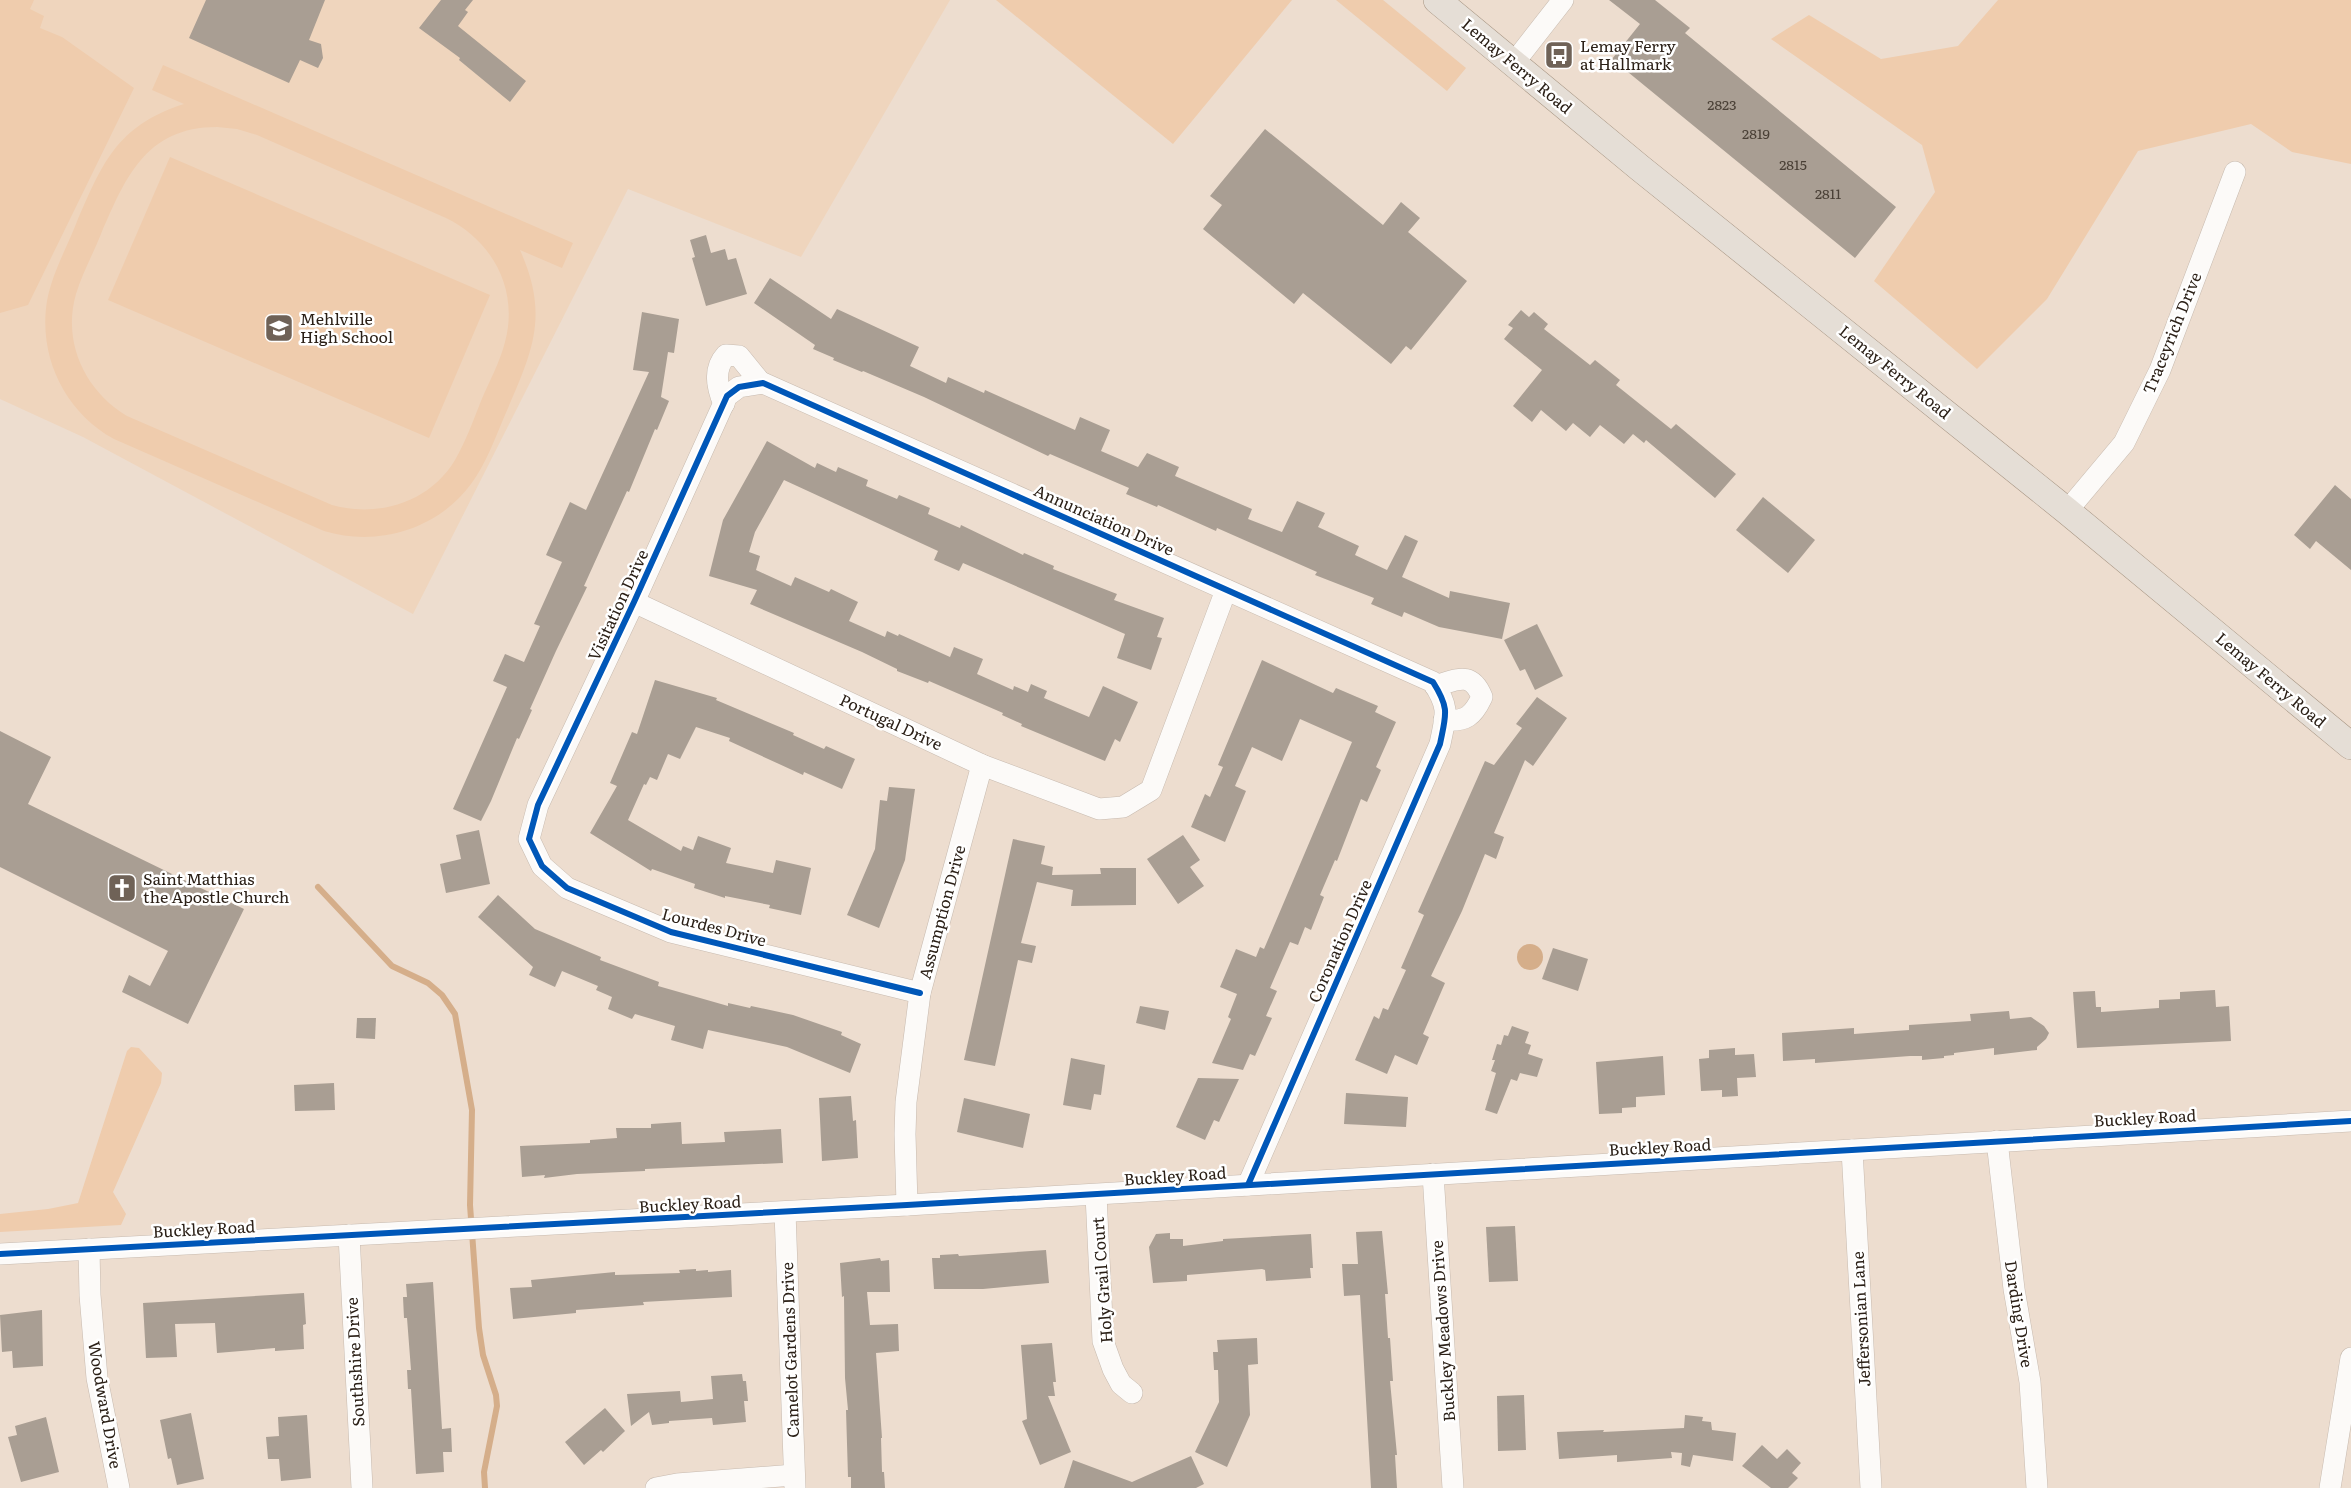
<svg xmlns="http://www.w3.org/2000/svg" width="2351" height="1488" font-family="Literata,serif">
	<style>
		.built { fill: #efd5bd }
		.green { fill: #efccad; fill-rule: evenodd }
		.water { fill: #d5ae8a }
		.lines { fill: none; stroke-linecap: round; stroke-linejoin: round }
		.stream { stroke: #d5ae8a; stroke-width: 6 }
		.building { fill: #a99e93 }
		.minor-casing { stroke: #c7baaf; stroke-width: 22 }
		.major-casing { stroke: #a69482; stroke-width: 28 }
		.minor { stroke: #fcfaf8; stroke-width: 21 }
		.major { stroke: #e5ded6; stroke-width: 27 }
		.cycleway-casing { stroke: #fff; stroke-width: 10 }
		.cycleway { stroke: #0057b8; stroke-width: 6 }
		.labels { text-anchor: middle; stroke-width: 5; stroke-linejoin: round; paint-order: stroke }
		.number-label { font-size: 14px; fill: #4a4036 }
		.poi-label { font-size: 16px; fill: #2b2017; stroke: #fff; text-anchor: start }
		.street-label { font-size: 16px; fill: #2b2017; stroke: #fff }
	</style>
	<rect width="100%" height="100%" fill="#edddcf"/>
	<path class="built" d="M0,0h950l-149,257 -173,-68 -215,425 -330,-177 -83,-38z"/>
	<g class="green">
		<path d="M0,0h34l-4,9 14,7 -4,12 22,9 72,51 -106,217 -28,8z"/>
		<path d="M996,0h296l-119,144z"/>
		<path d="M1336,0h47l83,68 -19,23z"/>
		<path d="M1998,0h353v164l-59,-12 -41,-28 -113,27 -91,148 -70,70 -103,-88 61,-89 -13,-47 -151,-106 38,-24 72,44 77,-13z"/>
		<path d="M163,65l410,178 -11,25 -42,-18c30,67 12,102 -15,165 -10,23 -19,49 -34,69 -34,46 -94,63 -147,47l-210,-92c-49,-27 -76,-82 -67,-138 5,-27 19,-52 29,-77 26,-60 40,-98 108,-120l-32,-14zM217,127l20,2 20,6 189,83c47,23 73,72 59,124 -5,20 -16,40 -24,59 -8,20 -15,40 -26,59 -25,42 -76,58 -123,45l-205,-89c-42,-25 -65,-74 -51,-122 6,-20 17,-40 25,-60 24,-55 44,-107 116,-107z"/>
		<path d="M170,157l320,138 -61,143 -321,-138z"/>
		<path d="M131,1047l8,1 23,25 -1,10 -48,109 13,22 -5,11 -121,7v-18l48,-5 30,-6 49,-152z"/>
	</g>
	<circle class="water" cx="1530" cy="957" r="13"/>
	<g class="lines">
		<path class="stream" d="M318,887l74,79 36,17 14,12 13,19 17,96 -2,95 9,123 4,27 13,40 1,11 -13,66 1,16"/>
	</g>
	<g class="building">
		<path d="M206,0h119l-16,40 12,4 2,14 -5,10 -18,-8 -11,23 -100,-45z"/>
		<path d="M441,0h32l-8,10 3,2 -10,14 68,55 -16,21 -51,-42 1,-2 -41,-30z"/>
		<path d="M1609,0h46l35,28 -5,5 211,174 -41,51 -243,-199 28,-35z"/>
		<path d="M1265,129l118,96 18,-23 19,16 -12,14 59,49 -56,69 -5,-4 -15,18 -88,-71 -9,11 -91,-75 19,-24 -12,-9z"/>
		<path d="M706,235l5,18 14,-4 3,11 8,-2 11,36 -41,12 -14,-48 3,-1 -5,-17z"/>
		<path d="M770,278l61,41 6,-10 82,38 -9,19 36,17 2,-6 36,16 1,-3 90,40 5,-13 30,13 -9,21 37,16 9,-14 32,14 -4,9 77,33 -4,10 34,13 15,-31 28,12 -7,14 41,19 -4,9 32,15 18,-35 13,6 -16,36 47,21 1,-7 60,12 -8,36 -63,-12 -35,-15 -2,5 -31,-13 3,-6 -59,-23 2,-3 -100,-44 -1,3 -58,-26 -1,2 -31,-13 3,-6 -79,-34 -2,2 -124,-59 -61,-26 -1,1 -29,-12 1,-2 -21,-9 2,-4 -61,-42z"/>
		<path d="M1521,310l8,7 5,-5 14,12 -4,5 46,36 5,-5 25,20 -4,5 55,44 5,-5 60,50 -21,24 -69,-58 -2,3 -11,-9 -9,10 -24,-19 -10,12 -17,-14 -7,8 -25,-21 -9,12 -19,-16 29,-36 -38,-31 9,-11 -5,-3z"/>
		<path d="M642,312l37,7 -5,34 -6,-1 -7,45 8,4 -12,29 -2,-1 -26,63 -2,-1 -43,95 3,1 -31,64 -26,58 2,1 -13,29 -2,-1 -26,63 -10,20 -28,-12 54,-122 -14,-6 12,-27 19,8 16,-36 -6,-2 28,-62 -16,-7 24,-53 16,8 63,-138 -16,-2z"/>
		<path d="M767,441l48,27 2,-5 19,9 2,-5 30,13 -2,6 31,13 2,-4 31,13 -2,6 32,14 1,-3 62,30 1,-2 30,13 -1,3 64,25 -3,6 50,18 -7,19 5,1 -11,32 -34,-12 8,-24 -162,-71 -4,8 -25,-11 4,-9 -154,-71 -29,52 -6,20 11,4 -4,14 35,16 4,-9 34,15 2,-3 27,13 -9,19 36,16 2,-6 11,5 1,-2 51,23 4,-10 29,12 -6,15 36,16 1,-4 14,6 3,-8 16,7 -3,7 45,19 14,-31 35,16 -18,40 -5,-3 -10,22 -84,-35 1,-2 -20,-9 1,-2 -74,-32 -1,2 -31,-12v-2l-35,-17 -112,-48 7,-14 -48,-14 14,-56z"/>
		<path d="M2335,485l16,14v71l-35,-29 -6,8 -16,-14z"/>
		<path d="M1763,497l52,43 -27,33 -52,-43z"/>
		<path d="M1537,624l26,52 -28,14 -10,-21 -5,2 -16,-31z"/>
		<path d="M1262,660l71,33 3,-5 42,18 -3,6 21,10 -20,45 5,3 -14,32 -6,-3 -24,62 -2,-1 -15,35 4,2 -13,33 -6,-3 -7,18 -8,-3 -20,46 7,3 -11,25 6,2 -17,38 -5,-2 -7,16 -31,-7 19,-44 -3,-2 9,-23 -17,-7 16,-38 20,8 4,-10 4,2 88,-207 -52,-23 -18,42 -30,-14 -17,39 11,5 -21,51 -34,-15 14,-33 5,3 13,-30 -5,-2z"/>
		<path d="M655,680l62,18 -1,2 78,33 -1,2 31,14 2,-3 29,13 -13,30 -38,-17 -1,3 -74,-34 1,-3 -34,-11 -16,32 -12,-5 -11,26 -7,-3 -4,8 -2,-1 -16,36 53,31 2,-5 10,4 5,-14 33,12 -5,15 47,10 3,-13 35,8 -10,47 -32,-7 1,-3 -45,-9v2l-31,-10 1,-4 -43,-15 -1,2 -61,-38 27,-47 -7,-3 22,-51 5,2z"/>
		<path d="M1537,697l30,21 -34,48 -8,-6 -31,73 10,4 -8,22 -11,-5 -23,57 -31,65 14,7 -22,51 6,3 -12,28 -22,-10 -8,19 -32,-14 19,-44 5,3 4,-11 5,2 18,-40 -5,-2 23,-53 -6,-3 67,-151 9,4 28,-37 -6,-4z"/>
		<path d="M0,731l51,26 -23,47 216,105 -56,115 -66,-32 7,-17 21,11 18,-35 -168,-84z"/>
		<path d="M889,787l26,2 -10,71 -26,68 -32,-13 28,-66 5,-49 7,1z"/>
		<path d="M479,830l11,54 -44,9 -6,-29 21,-5 -5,-24z"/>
		<path d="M1183,835l17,25 -10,7 14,19 -26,18 -31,-45z"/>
		<path d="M1013,839l32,7 -4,18 12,3 -1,8 49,-1 -1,-6h36v37l-65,1 2,-16 -36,-8 -16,61 15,3 -4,17 -14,-3 -23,106 -31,-6z"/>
		<path d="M498,895l37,34 66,28 -1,3 59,22 -1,4 70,20v-3l22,5 1,-2 42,9 49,17 -1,3 20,9 -11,29 -63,-26 -79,-17 -5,19 -32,-9 4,-14 -40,-12 -3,5 -24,-10 4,-12 -16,-7 2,-4 -36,-15 -7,16 -26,-12 4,-8 -55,-50z"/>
		<path d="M1553,948l35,11 -10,32 -36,-12z"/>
		<path d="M2215,990l1,17 13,-1 2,35 -154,7 -4,-56 22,-1 1,16h5v5l58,-4v-8l21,-1v-7z"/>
		<path d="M1140,1006l29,5 -4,19 -29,-7z"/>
		<path d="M2009,1011l1,8 21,-2 13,9 5,7 -3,6 -9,8v3l-43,5v-7l-40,5v2l-10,1v2l-22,2v-4h-12l-95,7v-4l-32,2 -1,-28 72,-5v6l55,-4v-5l62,-4 -1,-7z"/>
		<path d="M357,1018h19l-1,21 -19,-1z"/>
		<path d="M1512,1026l17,6 -4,11 6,2 -3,9 15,5 -6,18 -17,-4 -3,8 -6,-2 -14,35 -12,-4 11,-37 -5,-2 4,-11h-3l5,-16 4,1 3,-10 4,1z"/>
		<path d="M1735,1048v7l19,-1 2,23 -19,1 1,18 -16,1v-7l-21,1 -2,-32 10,-1v-8z"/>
		<path d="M1663,1056l2,39 -29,2v10l-14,1v5l-23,1 -3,-52z"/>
		<path d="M1071,1058l34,7 -4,30 -7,-1 -3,16 -28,-5z"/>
		<path d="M1198,1078l41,1 -20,43 -5,-2 -9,20 -29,-13z"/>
		<path d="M334,1083l1,27 -40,1 -1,-26z"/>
		<path d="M1346,1093l62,4 -2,30 -62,-3z"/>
		<path d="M851,1096l2,25 3,-1 2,38 -36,3 -3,-63z"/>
		<path d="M964,1098l66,16 -7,34 -66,-16z"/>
		<path d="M681,1122l1,22 43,-2 -1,-10 57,-3 2,34 -138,6v2l-68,3 -33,4 1,-3 -23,2 -2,-31 70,-3v-3l27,-2 -1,-10h35v-4z"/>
		<path d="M1515,1226l3,55 -29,1 -3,-55z"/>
		<path d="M1382,1231l6,63h-3l3,44h2l3,43h-3l7,74h-2l2,33h-26l-11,-193 -16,1 -2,-32h16l-2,-32z"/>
		<path d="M1170,1233v6h13v7l40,-5v-2l88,-5 2,34h-3l1,10 -45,3 -1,-11 -3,-1 -75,6v6l-34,2 -4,-36 7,-13z"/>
		<path d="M1046,1250l3,33 -66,6h-49l-2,-31h8v-3l18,-1 1,2z"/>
		<path d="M880,1258l1,3 8,-1 1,32h-23l3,33 28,-1 1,27 -23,2 6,85h-1l1,34h2l1,16h-34v-11h-3l-2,-67h2l-3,-32 -1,-82 -2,1 -2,-34z"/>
		<path d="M696,1269v2l12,-1v2l23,-2 1,27 -89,5 1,3 -68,5v3l-63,6 -3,-31 22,-1 -1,-7 84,-8v3l65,-2 -1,-3z"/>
		<path d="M433,1282l9,147 9,-1 1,24h-9l1,20 -28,2 -5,-85h-3l-1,-19h4l-4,-52h-3l-1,-21h4l-1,-13z"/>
		<path d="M304,1293l2,31 -3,1 1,24 -29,2v-3l-58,5 -2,-30 -40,1 2,33 -31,1 -3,-55z"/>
		<path d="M42,1310l1,56 -30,2 -1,-17 -10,1 -2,-37z"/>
		<path d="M1257,1338l1,26 -10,1 2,50 -23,52 -32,-15 24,-50 -1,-32h-4l-1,-18h5l-1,-12z"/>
		<path d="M1052,1343l4,39h-3l2,14h-7l23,56 -31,13 -18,-44 5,-2 -6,-74z"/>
		<path d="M742,1374l1,7h3l2,20h-4l2,21 -33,3 -1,-7 -43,3v2l-17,2 -3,-13 -18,14 -4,-32 53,-3 1,11 32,-3 -2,-23z"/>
		<path d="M1524,1395l2,55 -28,1 -1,-55z"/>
		<path d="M605,1408l20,23 -22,21 -2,-2 -17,15 -19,-23z"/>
		<path d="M191,1413l13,66 -27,6 -6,-27 -3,1 -8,-39z"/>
		<path d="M307,1415l4,63 -30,3 -2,-22h-11l-2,-22 13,-1 -1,-19z"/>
		<path d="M1685,1415l18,2 -1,4 9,1 1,8 24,3 -3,28 -40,-6 -3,12 -9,-2 1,-12 -11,-1 1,6 -55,4v-7l-58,4 -2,-27 47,-2 -1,2 81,-4z"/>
		<path d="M46,1417l13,55 -38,10 -13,-45 9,-2 -2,-9z"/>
		<path d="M1762,1445l15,14 10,-10 14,14 -9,10 6,5 -10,10h-17l-29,-22z"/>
		<path d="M1191,1456l13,28 -8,4h-132l9,-28 59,22z"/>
	</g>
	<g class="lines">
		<g class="minor-casing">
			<g id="minor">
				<path d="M1513,64l50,-64"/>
				<path d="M724,404c-7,-16 -11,-35 2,-49l13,1 22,27"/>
				<path d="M2067,511l57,-68 36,-73 75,-198"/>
				<path d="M634,602l348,163 117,44 24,-2 28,-17 75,-200"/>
				<path d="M1435,686c22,-6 36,-16 47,11 -9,19 -16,25 -38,23"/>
				<path d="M920,993l-249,-61 -104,-44 -25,-22 -13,-27 9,-34 96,-203 93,-206 12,-9 24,-4 670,299c17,27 13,32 7,62l-192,441"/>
				<path d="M1997,1141l17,148 16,93 7,106"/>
				<path d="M1852,1150l19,338"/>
				<path d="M1433,1174l20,314"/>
				<path d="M1096,1195l7,146 10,28 8,15 11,9"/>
				<path d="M907,1205l-2,-71 1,-32 14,-109 62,-228"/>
				<path d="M785,1212l10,276"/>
				<path d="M349,1235l13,253"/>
				<path d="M89,1249l1,46 7,83 22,110"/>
				<path d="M0,1254l907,-49 1444,-84"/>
				<path d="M656,1488l21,-4 117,-9"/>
				<path d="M2330,1488l21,-130"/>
			</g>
		</g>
		<g class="major-casing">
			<path id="major" d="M1437,0l203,168 427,343 284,235"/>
		</g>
		<use href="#minor" class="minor"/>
		<use href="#major" class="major"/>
		<g class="cycleway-casing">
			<g id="cycleway">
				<path d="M920,993l-249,-61 -104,-44 -25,-22 -13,-27 9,-34 96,-203 93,-206 12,-9 24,-4 670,299c17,27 13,32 7,62l-192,441"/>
				<path d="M0,1254l907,-49 1444,-84"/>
			</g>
		</g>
		<use href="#cycleway" class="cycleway"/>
	</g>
	<defs>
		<g id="bus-square" transform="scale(1.5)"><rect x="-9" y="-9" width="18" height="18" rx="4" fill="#6f6257" stroke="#fff"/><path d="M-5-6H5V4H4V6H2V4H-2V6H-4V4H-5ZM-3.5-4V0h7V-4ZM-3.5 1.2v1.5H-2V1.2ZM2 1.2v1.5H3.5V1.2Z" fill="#fff"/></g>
		<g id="school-square" transform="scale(1.5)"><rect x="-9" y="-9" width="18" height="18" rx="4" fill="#6f6257" stroke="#fff"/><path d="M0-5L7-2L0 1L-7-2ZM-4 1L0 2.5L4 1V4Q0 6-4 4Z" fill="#fff"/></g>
		<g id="church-square" transform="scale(1.5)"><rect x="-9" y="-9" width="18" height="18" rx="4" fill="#6f6257" stroke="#fff"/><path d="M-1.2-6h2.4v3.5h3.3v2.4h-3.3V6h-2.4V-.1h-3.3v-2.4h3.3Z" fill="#fff"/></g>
	</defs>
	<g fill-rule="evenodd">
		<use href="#bus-square" x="1559" y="55"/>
		<use href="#school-square" x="279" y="328"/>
		<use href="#church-square" x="122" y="888"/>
	</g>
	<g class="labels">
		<g class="number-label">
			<text x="1722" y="110">2823</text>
			<text x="1756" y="139">2819</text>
			<text x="1793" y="170">2815</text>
			<text x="1828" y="199">2811</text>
		</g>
		<g class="poi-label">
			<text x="1580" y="52">Lemay Ferry<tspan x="1580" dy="18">at Hallmark</tspan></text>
			<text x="300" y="325">Mehlville<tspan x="300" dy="18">High School</tspan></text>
			<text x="143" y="885">Saint Matthias<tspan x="143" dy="18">the Apostle Church</tspan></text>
		</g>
		<g class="street-label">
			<text transform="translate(1517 66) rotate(40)" y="6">Lemay Ferry Road</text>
			<text transform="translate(2172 333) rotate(-68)" y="6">Traceyrich Drive</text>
			<text transform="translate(1895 372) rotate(39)" y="6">Lemay Ferry Road</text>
			<text transform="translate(1104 520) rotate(24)" y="6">Annunciation Drive</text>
			<text transform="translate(618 605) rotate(-65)" y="6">Visitation Drive</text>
			<text transform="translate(2271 680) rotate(40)" y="6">Lemay Ferry Road</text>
			<text transform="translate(891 722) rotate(25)" y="6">Portugal Drive</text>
			<text transform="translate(942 912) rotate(-75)" y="6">Assumption Drive</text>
			<text transform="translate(714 927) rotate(15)" y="6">Lourdes Drive</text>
			<text transform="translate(1340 941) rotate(-66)" y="6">Coronation Drive</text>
			<text transform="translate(2145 1118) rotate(-3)" y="6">Buckley Road</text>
			<text transform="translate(1660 1147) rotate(-3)" y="6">Buckley Road</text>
			<text transform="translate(1175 1176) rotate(-4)" y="6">Buckley Road</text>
			<text transform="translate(690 1204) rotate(-3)" y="6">Buckley Road</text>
			<text transform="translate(204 1229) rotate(-3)" y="6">Buckley Road</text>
			<text transform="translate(1102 1280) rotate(-94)" y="6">Holy Grail Court</text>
			<text transform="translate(2019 1314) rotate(81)" y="6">Darding Drive</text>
			<text transform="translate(1861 1319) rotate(-93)" y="6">Jeffersonian Lane</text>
			<text transform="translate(1443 1331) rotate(-94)" y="6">Buckley Meadows Drive</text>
			<text transform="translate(790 1350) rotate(-92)" y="6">Camelot Gardens Drive</text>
			<text transform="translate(355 1362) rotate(-93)" y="6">Southshire Drive</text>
			<text transform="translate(105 1405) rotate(80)" y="6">Woodward Drive</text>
		</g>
	</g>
</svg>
